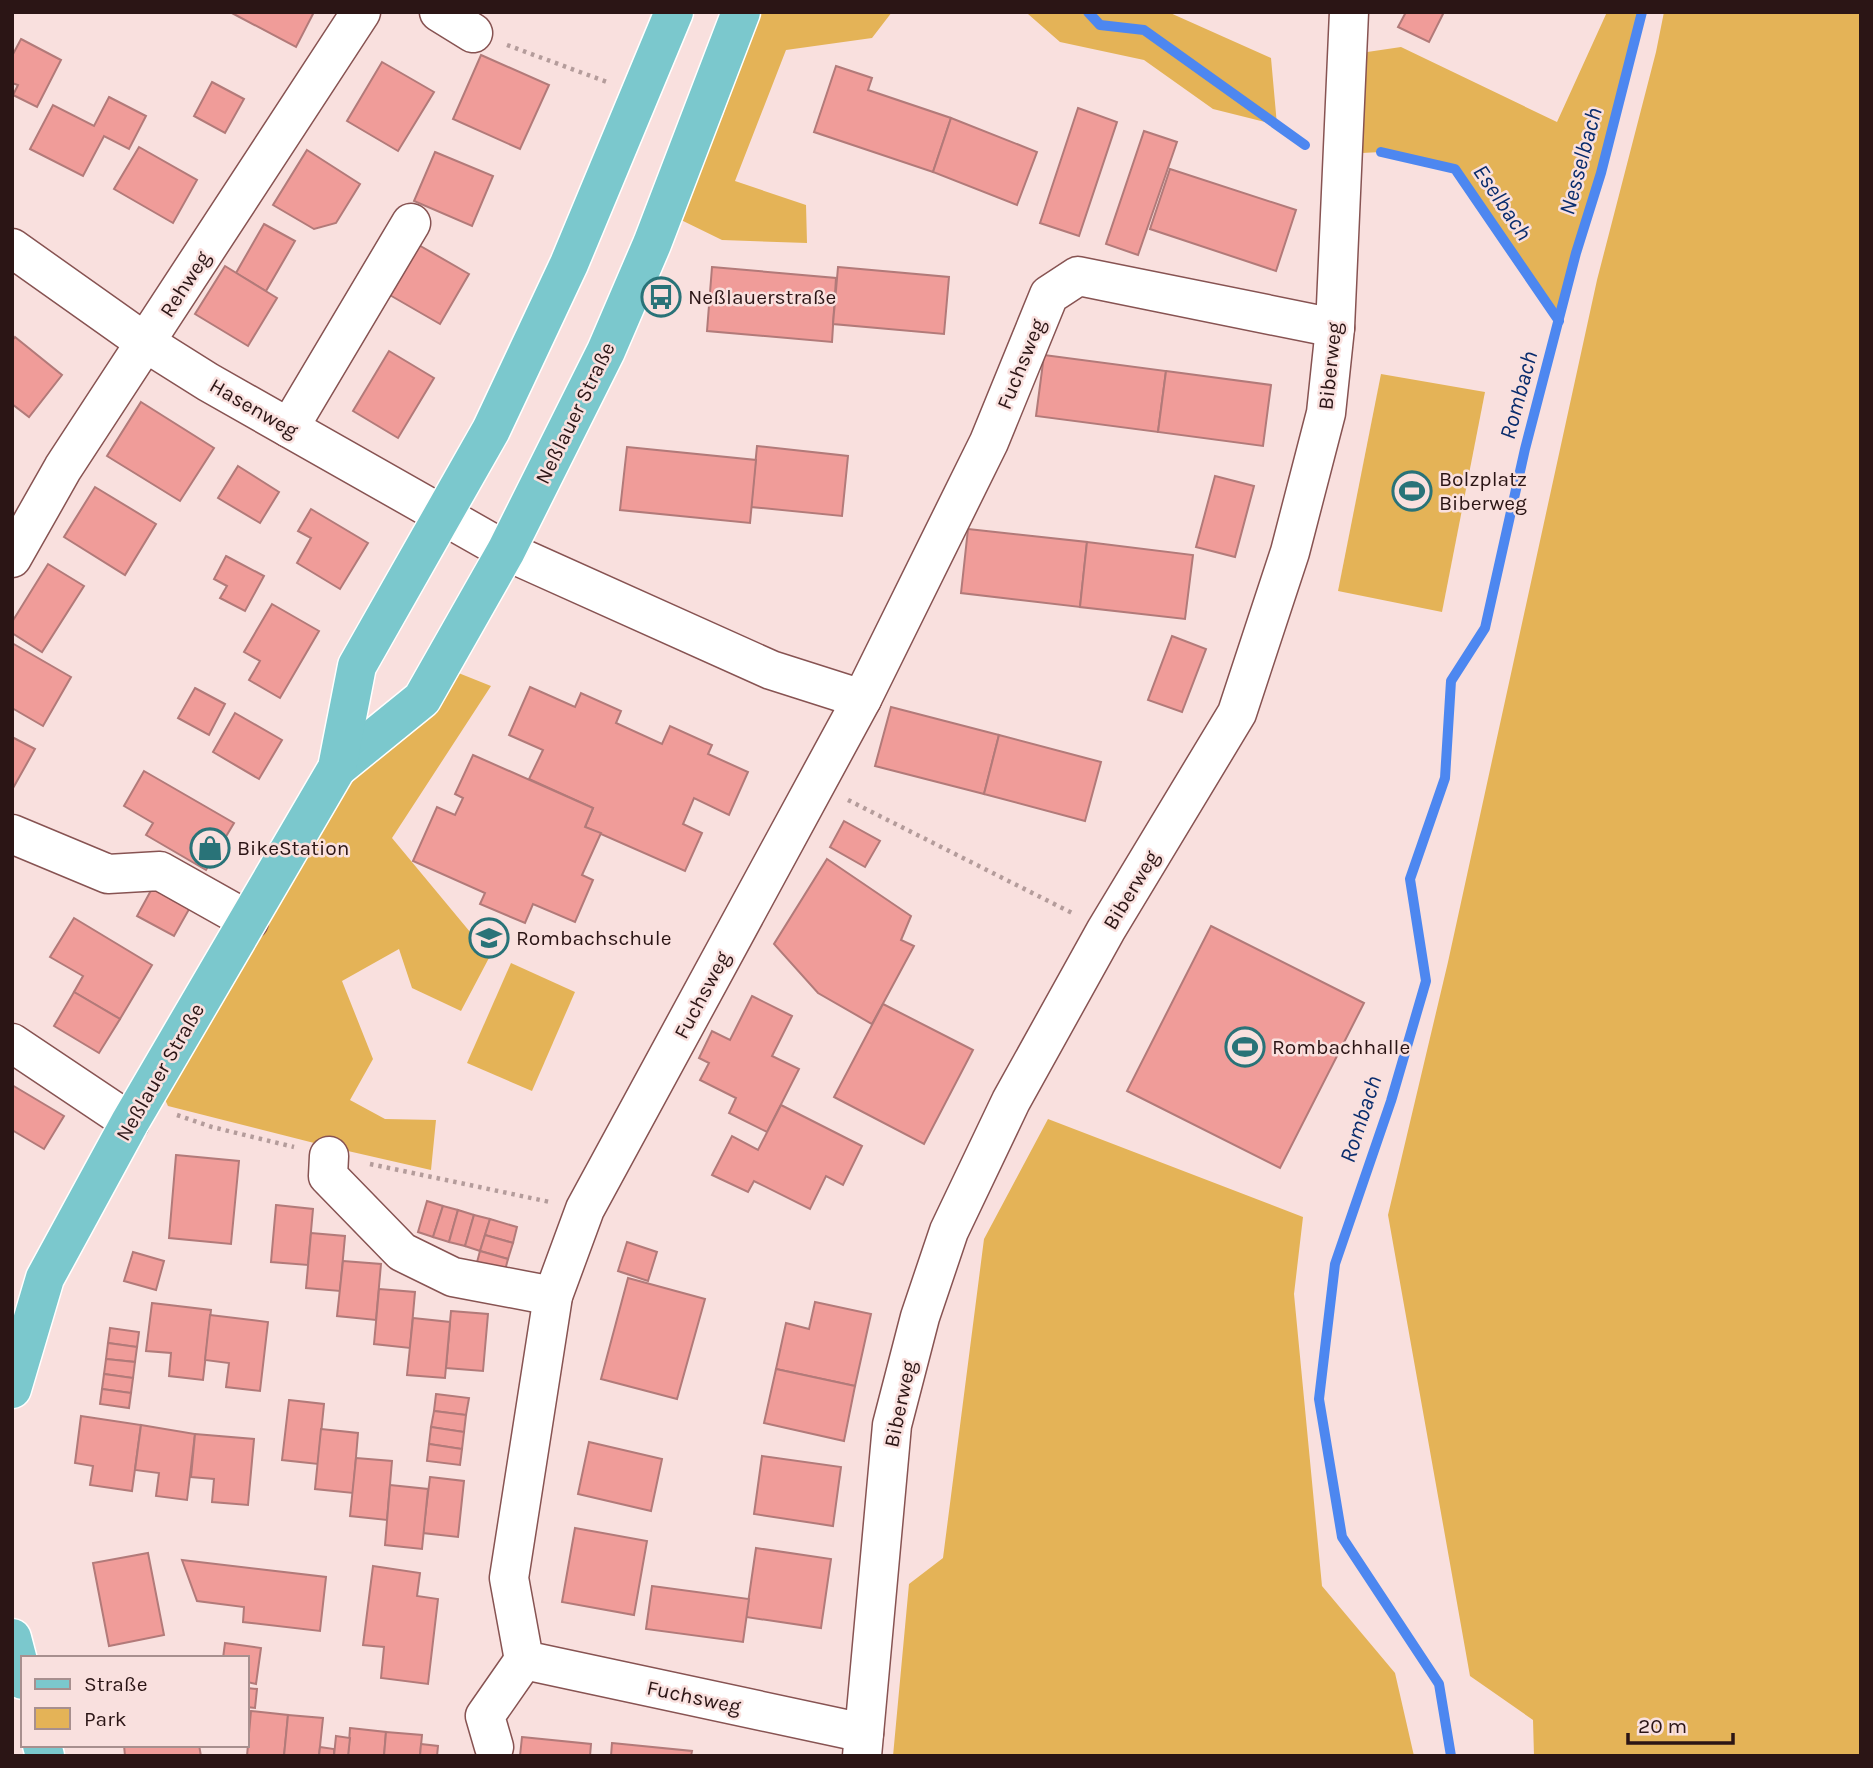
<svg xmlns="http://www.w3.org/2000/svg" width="1873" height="1768" font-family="Karla,sans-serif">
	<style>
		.green { fill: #e4b357 }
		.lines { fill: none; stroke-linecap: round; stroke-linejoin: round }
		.stream { stroke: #4d87f0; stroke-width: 10 }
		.building { fill: #f09c99; stroke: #b27a79; stroke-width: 2 }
		.minor-casing { stroke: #875352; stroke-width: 41 }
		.major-casing { stroke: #fff; stroke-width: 41 }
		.path { stroke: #b49c9b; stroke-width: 4.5; stroke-dasharray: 3.5 5; stroke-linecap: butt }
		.minor { stroke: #fff; stroke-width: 38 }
		.major { stroke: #7bc8cd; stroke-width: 38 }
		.labels { text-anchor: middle; stroke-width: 5; stroke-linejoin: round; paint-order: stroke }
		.street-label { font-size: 21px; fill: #2b1515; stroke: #f9e0de }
		.poi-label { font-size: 21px; fill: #2b1515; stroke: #f9e0de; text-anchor: start }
		.water-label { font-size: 23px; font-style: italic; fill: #092c6d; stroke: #f9e0de }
	</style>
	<rect width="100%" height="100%" fill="#f9e0de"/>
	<g class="green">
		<path d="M761,12h131l-20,26 -86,12 -51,131 71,24 1,38 -85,-3 -43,-21 44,-104z"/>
		<path d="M1021,12h147l103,46 6,67 -64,-16 -69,-49 -84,-18 -32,-28z"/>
		<path d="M1607,12h35l-41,161 -25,80 -17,68 -104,-152 -74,-17 -38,2 4,-99 54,-8 156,75z"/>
		<path d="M1664,12h197v1744h-327l-1,-36 -63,-44 -82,-461 60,-253 149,-682 59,-228z"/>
		<path d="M1381,374l104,18 -43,220 -104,-21z"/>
		<path d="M446,668l45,18 -99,152 98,118 -29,55 -49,-23 -13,-39 -57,32 31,78 -23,41 35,19 51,1 -5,50 -105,-24 -158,-40 -8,-17 192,-322z"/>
		<path d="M511,963l64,29 -43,99 -65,-28z"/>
		<path d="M1048,1119l255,98 -9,77 28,292 73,87 19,83h-521l16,-172 34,-26 41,-319z"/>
	</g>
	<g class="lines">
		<g class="stream">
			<path d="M1088,12l12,13 44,5 161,115"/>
			<path d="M1381,152l74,17 104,152"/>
			<path d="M1451,1756l-12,-72 -97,-147 -23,-138 16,-135 56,-163 35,-120 -16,-102 35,-101 6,-97 34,-53 40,-179 51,-196 25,-80 41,-161"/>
		</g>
	</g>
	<g class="building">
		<path d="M230,12h84l-18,35z"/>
		<path d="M1406,12h38l-15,30 -31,-15z"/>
		<path d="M21,39l40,21 -24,47 -24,-12 5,-10 -6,-2v-27z"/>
		<path d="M481,55l68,30 -29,64 -67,-30z"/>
		<path d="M382,62l52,30 -36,59 -51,-30z"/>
		<path d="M836,66l36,12 -4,12 83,28 -18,54 -119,-40z"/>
		<path d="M212,82l32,17 -19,34 -31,-17z"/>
		<path d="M109,97l37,19 -17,33 -25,-13 -21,40 -53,-27 23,-44 41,21z"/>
		<path d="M1078,108l39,14 -38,114 -39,-13z"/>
		<path d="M951,118l86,34 -20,53 -84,-33z"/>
		<path d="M1144,131l33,11 -39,113 -32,-11z"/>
		<path d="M139,147l58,33 -24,43 -59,-34z"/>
		<path d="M307,150l53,34 -24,39 -22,6 -41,-24z"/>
		<path d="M435,152l58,24 -21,50 -58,-25z"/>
		<path d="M1170,169l126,41 -20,61 -126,-42z"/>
		<path d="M264,224l31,17 -29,50 -30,-18z"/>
		<path d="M417,244l52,30 -29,50 -52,-30z"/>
		<path d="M225,266l52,32 -29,48 -53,-32z"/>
		<path d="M712,267l124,11 -4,64 -125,-11z"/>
		<path d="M838,267l111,10 -5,57 -111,-10z"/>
		<path d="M15,337l47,38 -33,42 -17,-13v-63z"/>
		<path d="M389,351l45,27 -36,60 -45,-27z"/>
		<path d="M1044,355l122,16 -8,61 -122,-16z"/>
		<path d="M1166,371l105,14 -8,61 -105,-14z"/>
		<path d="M141,402l73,46 -34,53 -73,-45z"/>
		<path d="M757,446l91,10 -6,60 -91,-9z"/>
		<path d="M627,447l129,13 -6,63 -130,-13z"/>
		<path d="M238,466l41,26 -19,31 -42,-25z"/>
		<path d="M1215,476l39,10 -19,71 -39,-10z"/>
		<path d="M95,487l61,37 -31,51 -61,-38z"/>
		<path d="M311,509l57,34 -28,46 -43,-26 14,-25 -13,-7z"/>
		<path d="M968,529l119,13 -7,65 -119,-14z"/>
		<path d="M1087,542l106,13 -8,64 -105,-12z"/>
		<path d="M226,556l38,20 -19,35 -25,-13 7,-12 -13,-7z"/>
		<path d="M48,564l36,22 -42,66 -30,-19v-11z"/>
		<path d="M272,604l47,27 -39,67 -31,-18 11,-19 -16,-9z"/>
		<path d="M1172,636l34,13 -24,63 -34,-12z"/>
		<path d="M12,643l59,34 -28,49 -31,-18z"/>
		<path d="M530,687l45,20 6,-14 40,18 -5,12 46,21 8,-18 42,19 -4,9 40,18 -19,43 -35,-17 -11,26 19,9 -17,38 -100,-44 8,-19 -64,-29 14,-29 -34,-15z"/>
		<path d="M195,688l30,16 -16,31 -31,-17z"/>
		<path d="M891,707l108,28 -15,59 -109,-28z"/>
		<path d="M235,713l47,27 -23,39 -46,-27z"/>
		<path d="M999,735l102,27 -16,59 -101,-27z"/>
		<path d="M12,737l23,12 -23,41z"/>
		<path d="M473,755l120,53 -8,19 16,6 -19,42 11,5 -18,42 -42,-18 -8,19 -45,-19 5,-11 -72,-32 24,-54 18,8 8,-17 -8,-4z"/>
		<path d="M144,771l90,52 -28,47 -60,-35 7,-12 -29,-17z"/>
		<path d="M844,821l36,20 -15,26 -35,-20z"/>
		<path d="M827,859l84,57 -10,24 13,6 -42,78 -54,-31 -44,-49z"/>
		<path d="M155,883l37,21 -18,32 -37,-20z"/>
		<path d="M74,918l78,47 -32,54 -46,-27 9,-16 -33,-19z"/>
		<path d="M1211,926l153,77 -84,165 -153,-77z"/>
		<path d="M74,992l46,27 -21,34 -45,-27z"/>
		<path d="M752,996l40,20 -20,40 27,13 -32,63 -38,-19 7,-15 -36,-18 9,-17 -10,-5 13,-27 18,9z"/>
		<path d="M883,1004l90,46 -49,94 -90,-47z"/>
		<path d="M12,1085l52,31 -20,33 -32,-19z"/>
		<path d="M781,1105l81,41 -19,39 -17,-9 -16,33 -56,-28 -6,11 -36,-17 20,-39 26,14z"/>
		<path d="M176,1155l63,6 -8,83 -62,-6z"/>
		<path d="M427,1201l16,5 -10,31 -15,-5z"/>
		<path d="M276,1205l37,4 -5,56 -37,-3z"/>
		<path d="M443,1206l15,4 -9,32 -16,-5z"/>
		<path d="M458,1210l16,5 -9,31 -16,-4z"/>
		<path d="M474,1215l16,4 -10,32 -15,-5z"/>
		<path d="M490,1219l27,8 -4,16 -28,-8z"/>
		<path d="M311,1233l34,3 -5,55 -34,-3z"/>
		<path d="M485,1235l28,8 -5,16 -28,-8z"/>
		<path d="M627,1242l30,10 -9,29 -30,-10z"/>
		<path d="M480,1251l28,8 -4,15 -28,-8z"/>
		<path d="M133,1252l31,9 -8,29 -32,-9z"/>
		<path d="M343,1261l38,3 -5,56 -39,-4z"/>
		<path d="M628,1278l77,21 -28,100 -76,-20z"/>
		<path d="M379,1289l36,3 -5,56 -36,-4z"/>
		<path d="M815,1302l56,12 -16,72 -79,-17 10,-46 23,6z"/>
		<path d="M152,1303l59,7 -8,70 -34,-4 2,-23 -25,-2z"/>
		<path d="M451,1311l37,3 -5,57 -37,-3z"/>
		<path d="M210,1315l58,7 -8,69 -34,-4 3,-24 -24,-3z"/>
		<path d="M413,1318l37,4 -5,56 -38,-3z"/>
		<path d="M110,1328l29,4 -2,15 -29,-4z"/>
		<path d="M108,1343l29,4 -2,15 -29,-3z"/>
		<path d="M106,1359l29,3 -2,16 -29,-4z"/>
		<path d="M776,1369l79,17 -11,55 -80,-18z"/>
		<path d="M104,1374l29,4 -2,15 -29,-4z"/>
		<path d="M102,1389l29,4 -2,15 -29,-4z"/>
		<path d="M436,1394l33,4 -3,17 -32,-4z"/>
		<path d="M289,1400l35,4 -6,60 -36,-4z"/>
		<path d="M434,1411l32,4 -2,17 -33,-5z"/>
		<path d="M81,1416l60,9 -9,66 -42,-6 3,-19 -18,-3z"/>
		<path d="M141,1425l54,9 -8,66 -31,-4 3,-23 -24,-3z"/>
		<path d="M431,1427l33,5 -2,17 -33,-5z"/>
		<path d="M321,1429l37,4 -5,60 -38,-4z"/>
		<path d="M195,1434l59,5 -6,66 -36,-3 2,-23 -23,-2z"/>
		<path d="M589,1442l73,17 -11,52 -73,-17z"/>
		<path d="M429,1444l33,5 -2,16 -33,-4z"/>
		<path d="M762,1456l79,11 -8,59 -79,-12z"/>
		<path d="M356,1458l36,3 -5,59 -37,-4z"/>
		<path d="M430,1477l34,4 -6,56 -35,-4z"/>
		<path d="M390,1485l38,4 -6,60 -37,-4z"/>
		<path d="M575,1528l72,13 -13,74 -72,-13z"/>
		<path d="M756,1548l75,11 -10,69 -75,-11z"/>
		<path d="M148,1553l16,82 -55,11 -16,-83z"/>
		<path d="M182,1560l144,17 -6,54 -77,-9 1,-15 -47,-6z"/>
		<path d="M373,1566l47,7 -3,23 21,3 -10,85 -47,-6 3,-31 -21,-2z"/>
		<path d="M652,1586l97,13 -6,43 -97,-13z"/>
		<path d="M225,1643l36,5 -5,36 -9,-2v-24h-24z"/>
		<path d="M247,1688l10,1 -2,19 -8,-1z"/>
		<path d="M251,1711l37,4 -4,41h-37z"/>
		<path d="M288,1715l35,3 -4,38h-35z"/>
		<path d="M350,1728l36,4 -2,24h-36z"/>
		<path d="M386,1732l36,3 -2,21h-36z"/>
		<path d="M336,1736l14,2 -2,18h-14z"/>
		<path d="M522,1737l69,7 -1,12h-70z"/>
		<path d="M612,1743l80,8 -1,5h-80z"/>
		<path d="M421,1744l17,2 -1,10h-17z"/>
		<path d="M124,1745h75l2,11h-76z"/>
		<path d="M320,1747l14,2v7h-15z"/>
	</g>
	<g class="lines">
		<g class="minor-casing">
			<g id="minor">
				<path d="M439,12l34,21"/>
				<path d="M12,248l134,95 62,39 298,169 265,119 91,29"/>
				<path d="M289,428l122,-205"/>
				<path d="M12,558l51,-90 298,-456"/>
				<path d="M12,834l96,40 52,-3 89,50"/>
				<path d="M12,1043l118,79"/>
				<path d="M329,1156l-1,20 74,76 51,25 100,19"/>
				<path d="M864,1733l-340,-73 -15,-82 44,-282 32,-87 277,-510 127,-257 60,-147 29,-19 257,52"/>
				<path d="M494,1747l-9,-31 39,-56"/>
				<path d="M862,1756l30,-331 28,-108 29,-86 62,-130 95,-171 131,-217 53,-161 36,-139 9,-85 14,-316"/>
			</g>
		</g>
		<g class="major-casing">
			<g id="major">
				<path d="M337,768l85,-69 84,-148 100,-200 46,-107 89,-232"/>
				<path d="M12,1389l33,-111 85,-156 207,-354 20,-102 134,-236 78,-166 105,-252"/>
				<path d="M12,1638l11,42"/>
				<path d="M42,1745l3,11"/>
			</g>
		</g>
		<g class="path">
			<path d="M507,45l100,37"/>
			<path d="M848,800l226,114"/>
			<path d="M177,1115l35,12 82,20"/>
			<path d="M370,1164l180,38"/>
		</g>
		<use href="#minor" class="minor"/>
		<use href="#major" class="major"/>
	</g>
	<defs>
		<g id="bus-ring" transform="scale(2.0125)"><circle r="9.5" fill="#f9e0de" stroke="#297378" stroke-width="1.5"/><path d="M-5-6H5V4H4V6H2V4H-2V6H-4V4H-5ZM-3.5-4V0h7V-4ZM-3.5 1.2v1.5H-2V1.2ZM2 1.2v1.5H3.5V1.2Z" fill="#297378"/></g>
		<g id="stadium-ring" transform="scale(2.0125)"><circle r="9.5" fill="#f9e0de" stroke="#297378" stroke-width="1.5"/><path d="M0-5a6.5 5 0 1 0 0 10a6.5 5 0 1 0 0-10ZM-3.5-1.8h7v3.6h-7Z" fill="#297378"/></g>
		<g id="shop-ring" transform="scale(2.0125)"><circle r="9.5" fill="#f9e0de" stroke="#297378" stroke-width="1.5"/><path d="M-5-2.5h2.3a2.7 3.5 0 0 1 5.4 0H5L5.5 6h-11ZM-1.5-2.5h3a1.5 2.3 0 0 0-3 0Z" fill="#297378"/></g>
		<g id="school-ring" transform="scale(2.0125)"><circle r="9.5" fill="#f9e0de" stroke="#297378" stroke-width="1.5"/><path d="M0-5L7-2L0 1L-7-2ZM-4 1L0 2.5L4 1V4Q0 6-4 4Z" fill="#297378"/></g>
	</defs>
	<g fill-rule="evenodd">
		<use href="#bus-ring" x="661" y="297"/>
		<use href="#stadium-ring" x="1412" y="491"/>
		<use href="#shop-ring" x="210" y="848"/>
		<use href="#school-ring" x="489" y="938"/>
		<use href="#stadium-ring" x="1245" y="1047"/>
	</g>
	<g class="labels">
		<g class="street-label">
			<text transform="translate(185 284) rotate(-57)" y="7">Rehweg</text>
			<text transform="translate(1021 364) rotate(-68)" y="7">Fuchsweg</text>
			<text transform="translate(1330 366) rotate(-84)" y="7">Biberweg</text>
			<text transform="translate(254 408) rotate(30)" y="7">Hasenweg</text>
			<text transform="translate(575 413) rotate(-64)" y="7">Neßlauer Straße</text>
			<text transform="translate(1131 890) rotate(-59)" y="7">Biberweg</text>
			<text transform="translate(702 995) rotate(-62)" y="7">Fuchsweg</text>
			<text transform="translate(160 1072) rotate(-60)" y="7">Neßlauer Straße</text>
			<text transform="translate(900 1404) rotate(-78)" y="7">Biberweg</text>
			<text transform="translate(694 1697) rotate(12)" y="7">Fuchsweg</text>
		</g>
		<g class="poi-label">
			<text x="688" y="304">Neßlauerstraße</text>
			<text x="1439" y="486">Bolzplatz<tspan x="1439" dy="24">Biberweg</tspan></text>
			<text x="237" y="855">BikeStation</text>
			<text x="516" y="945">Rombachschule</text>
			<text x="1272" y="1054">Rombachhalle</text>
		</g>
		<g class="water-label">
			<text transform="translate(1580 161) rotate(-75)" y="8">Nesselbach</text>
			<text transform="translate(1503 202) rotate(56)" y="8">Eselbach</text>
			<text transform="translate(1518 395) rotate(-75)" y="8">Rombach</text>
			<text transform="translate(1360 1119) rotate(-72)" y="8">Rombach</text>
		</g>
	</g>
	<rect width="1873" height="1768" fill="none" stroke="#2b1515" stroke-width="28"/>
	<rect x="21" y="1656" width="228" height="91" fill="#f9e0de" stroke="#a78f8e" stroke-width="2"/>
	<rect x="35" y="1679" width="35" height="10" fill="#7bc8cd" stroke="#a78f8e" stroke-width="2"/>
	<text x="84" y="1691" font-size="21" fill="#2b1515">Straße</text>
	<rect x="35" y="1708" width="35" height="21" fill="#e4b357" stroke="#a78f8e" stroke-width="2"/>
	<text x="84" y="1726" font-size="21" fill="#2b1515">Park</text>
	<path d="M1628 1733v10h105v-10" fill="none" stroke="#2b1515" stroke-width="3.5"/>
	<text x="1638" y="1733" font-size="21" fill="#2b1515" stroke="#f9e0de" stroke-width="5" paint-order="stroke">20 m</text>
</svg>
